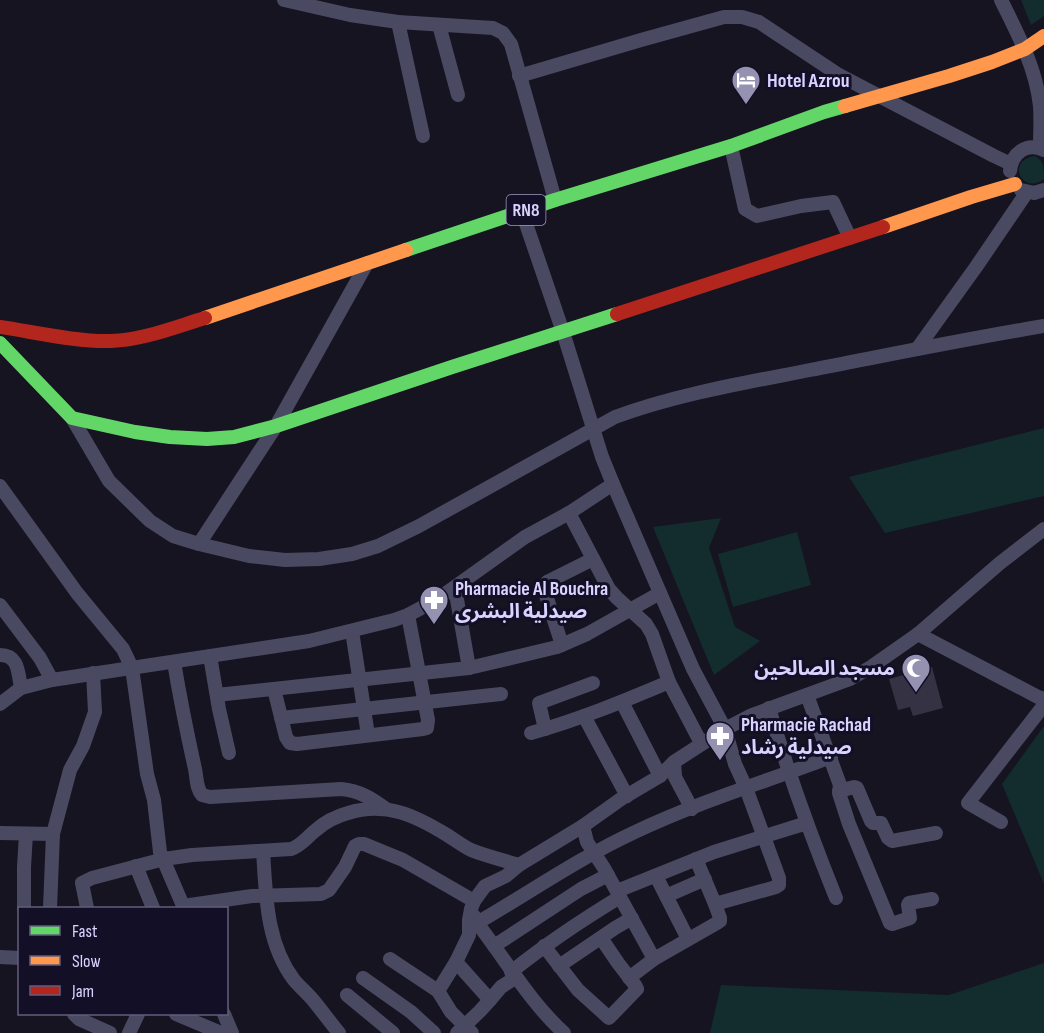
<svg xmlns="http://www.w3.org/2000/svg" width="1044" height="1033" font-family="'Sofia Sans Condensed','Noto Sans Arabic',sans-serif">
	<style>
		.green { fill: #132c2d }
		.building { fill: #343243 }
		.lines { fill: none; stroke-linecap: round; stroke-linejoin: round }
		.street { stroke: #4a4962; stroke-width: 14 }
		.fast { stroke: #63d668; stroke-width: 14 }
		.slow { stroke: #ff974d; stroke-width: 14 }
		.jam { stroke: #b3261e; stroke-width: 14 }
		.labels { text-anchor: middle; stroke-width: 6; stroke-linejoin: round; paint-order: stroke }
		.shield { fill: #130f26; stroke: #9e99be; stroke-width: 1.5 }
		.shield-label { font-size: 18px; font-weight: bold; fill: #d9d4ff }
		.poi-label { font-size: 20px; font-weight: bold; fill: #d9d4ff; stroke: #130f26; text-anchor: start }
	</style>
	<rect width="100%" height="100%" fill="#161421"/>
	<g class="green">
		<path d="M1021,0h23v16l-13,9z"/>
		<path d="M1035,156c9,5 9,11 9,23 -22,17 -39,-19 -9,-23z"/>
		<path d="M1044,428v68l-159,37 -36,-56z"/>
		<path d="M721,518l-12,30 26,79 25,14 -46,34 -61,-148z"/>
		<path d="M797,532l14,53 -78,22 -15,-53z"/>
		<path d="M1044,726v158l-42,-100z"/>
		<path d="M1044,963v70h-334l11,-48 228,10z"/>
	</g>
	<path class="building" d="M932,667l11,41 -30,8 -3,-9 -12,3 -9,-31z"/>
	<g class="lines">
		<g class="street">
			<path d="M284,0l66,15 48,7 95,6 10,5 8,11 44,156"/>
			<path d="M1001,0c17,34 35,68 39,106 1,14 0,28 0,42"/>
			<path d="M398,22l25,114"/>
			<path d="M439,25l19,70"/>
			<path d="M519,76l122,-36 83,-23h18l17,5 80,53 155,81 17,8"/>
			<path d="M731,146l14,63 12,7 44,-10 32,-4 17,36"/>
			<path d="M1010,171c2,-18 16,-29 34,-21"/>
			<path d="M1021,190l13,3 10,-3"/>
			<path d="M917,349l59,-82 51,-75"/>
			<path d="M72,418l37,63 41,40 23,15 26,8 50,12 36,4 34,-1 33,-5 26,-8 41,-20 196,-109c63,-23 129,-34 195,-47 78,-15 156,-31 234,-44"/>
			<path d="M613,484l80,185 32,60 10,35 11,24 33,90v7l-3,2 -61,17 5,14v3l-3,2 -63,36"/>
			<path d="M0,486l77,107 46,56 9,19 15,106 7,26 6,52 24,56"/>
			<path d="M569,513l40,76 8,9 29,26 6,10 17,48 32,61"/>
			<path d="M199,544l77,-118 91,-163"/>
			<path d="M0,605l40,53 12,22"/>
			<path d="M352,631l16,104"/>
			<path d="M918,634l120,63 6,2"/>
			<path d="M562,645l-16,-50 -1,-7 2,-6 46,-23"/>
			<path d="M0,655c19,0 18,18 21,33"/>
			<path d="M210,656l9,53 10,44"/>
			<path d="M174,662c6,36 13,71 21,107 2,9 1,19 7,26l8,2 131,-8c19,2 30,9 45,20"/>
			<path d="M469,668l88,-21 30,-13 73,-41"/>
			<path d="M274,689l12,48 4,6 7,1 126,-15 4,-1 1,-8 -20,-105"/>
			<path d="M217,695l252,-27 -14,-80"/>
			<path d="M807,695l33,90 -1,8 10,31 41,99 2,1 18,-6 -2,-13 1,-2 23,-4"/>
			<path d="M622,702l38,74"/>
			<path d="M0,704l21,-16 31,-8 257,-39 85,-21 14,-5 30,-16 87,-62 44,-24 44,-29 -11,-27 -39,-125 -41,-120"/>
			<path d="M769,708c19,65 42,128 67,190"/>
			<path d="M584,716l43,80"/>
			<path d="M281,718l220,-24"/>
			<path d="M545,729l-6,-26 54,-20"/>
			<path d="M531,733c47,-13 93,-32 138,-51"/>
			<path d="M674,762l1,15 17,32"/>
			<path d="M839,791l15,-4 3,1 14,33 2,2h8l7,15 4,3 44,-8"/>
			<path d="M1001,822l-33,-19 76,-98"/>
			<path d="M583,826l4,16 17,26 50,91 -25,19"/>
			<path d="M0,833l53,1 17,-64 13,-24 12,-34 -2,-39"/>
			<path d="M263,851c3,44 3,92 31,129 6,7 13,13 19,20 9,11 17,22 26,33"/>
			<path d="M696,859l19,45"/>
			<path d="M136,866l17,42"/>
			<path d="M656,876l32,63"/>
			<path d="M617,891l97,-39 93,-29"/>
			<path d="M666,896l39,-17"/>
			<path d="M183,906l69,-10 69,-2 8,-4 16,-23 10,-21 4,-2h5l39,16 71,41"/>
			<path d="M24,908v-41l2,-33"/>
			<path d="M50,908l3,-74"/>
			<path d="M87,908l-5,-25 10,-5 72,-19 28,-4 99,-6c10,-3 17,-13 25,-19 9,-8 21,-14 32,-17 38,-12 68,3 99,22 8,5 16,11 24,15 15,6 32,10 48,15"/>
			<path d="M474,916l3,7c29,37 52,78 87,110"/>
			<path d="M477,923c52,-30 102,-65 158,-91 63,-30 130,-50 196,-75"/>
			<path d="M494,946l87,-57 27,-14"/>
			<path d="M544,946l34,44 31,28 28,-29 -2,-4 -17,-22 -17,-25"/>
			<path d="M0,957l20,1"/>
			<path d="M390,959l48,32 18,-29 13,-27v-15l2,-11 3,-8 11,-15 21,-10 13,-11 64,-39 38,-27 39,-23 14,-14 51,-33 27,-14 98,-36 21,-12 47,-33 82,-71 44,-34"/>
			<path d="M456,962l34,38 -10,11 -23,22"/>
			<path d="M559,966l56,-38 17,-10"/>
			<path d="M511,972c35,-28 71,-52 109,-75"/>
			<path d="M363,978l48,34 23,21"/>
			<path d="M438,991l13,21 21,21"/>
			<path d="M347,995l46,38"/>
			<path d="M490,1000l11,-13 14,-9"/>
			<path d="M74,1014l5,5 31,14"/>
			<path d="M176,1014l45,19"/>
			<path d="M224,1014l8,19"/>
			<path d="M129,1033l9,-19"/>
		</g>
		<g class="fast">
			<path d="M406,250l149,-50 176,-54 93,-34 21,-6"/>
			<path d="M0,343l72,75 63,14 35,5 37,2 27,-2 42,-11 176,-59 165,-53"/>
		</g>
		<g class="slow">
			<path d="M845,106l104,-30 43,-14 33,-13 19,-13"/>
			<path d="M883,227l88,-30 44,-13"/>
			<path d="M205,318l201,-68"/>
		</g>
		<g class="jam">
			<path d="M617,314l266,-87"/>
			<path d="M0,327c34,5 77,15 111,14 32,-1 64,-14 94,-23"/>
		</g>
	</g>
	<defs>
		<g id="hotel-pin" transform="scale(1.5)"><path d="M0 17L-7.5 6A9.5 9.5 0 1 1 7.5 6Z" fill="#9591b1" stroke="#130f26"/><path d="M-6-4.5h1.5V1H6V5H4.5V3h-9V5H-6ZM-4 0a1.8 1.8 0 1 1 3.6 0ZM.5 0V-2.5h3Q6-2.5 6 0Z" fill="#fff"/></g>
		<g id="pharmacy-pin" transform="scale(1.5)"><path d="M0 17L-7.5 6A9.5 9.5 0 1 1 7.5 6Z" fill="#9591b1" stroke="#130f26"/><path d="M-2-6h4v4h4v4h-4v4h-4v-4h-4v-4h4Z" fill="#fff"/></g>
		<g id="mosque-pin" transform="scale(1.5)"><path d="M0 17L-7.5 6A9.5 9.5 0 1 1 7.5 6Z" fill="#9591b1" stroke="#130f26"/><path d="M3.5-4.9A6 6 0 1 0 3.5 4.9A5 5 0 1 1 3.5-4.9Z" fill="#fff"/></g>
	</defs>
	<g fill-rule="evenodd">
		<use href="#hotel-pin" x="746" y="80"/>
		<use href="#pharmacy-pin" x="434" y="600"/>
		<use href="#mosque-pin" x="916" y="668"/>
		<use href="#pharmacy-pin" x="720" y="736"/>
	</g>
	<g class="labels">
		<rect class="shield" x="506.5" y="195" width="39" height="30" rx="4.5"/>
		<g class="shield-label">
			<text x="526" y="216">RN8</text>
		</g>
		<g class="poi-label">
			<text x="767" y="87">Hotel Azrou</text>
			<text x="455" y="595">Pharmacie Al Bouchra<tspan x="455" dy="23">صيدلية البشرى</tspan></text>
			<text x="895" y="675" text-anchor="end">مسجد الصالحين</text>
			<text x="741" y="731">Pharmacie Rachad<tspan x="741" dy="23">صيدلية رشاد</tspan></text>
		</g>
	</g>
	<rect x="18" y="907" width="210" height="108" fill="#130f26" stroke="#625e7d" stroke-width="1.5"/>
	<rect x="30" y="926" width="30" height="9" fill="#63d668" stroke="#625e7d" stroke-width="1.5"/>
	<text x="72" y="937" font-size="18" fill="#d9d4ff">Fast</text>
	<rect x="30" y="956" width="30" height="9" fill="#ff974d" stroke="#625e7d" stroke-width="1.5"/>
	<text x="72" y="967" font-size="18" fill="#d9d4ff">Slow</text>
	<rect x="30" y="986" width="30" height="9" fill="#b3261e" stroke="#625e7d" stroke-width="1.5"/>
	<text x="72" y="997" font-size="18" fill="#d9d4ff">Jam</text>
</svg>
